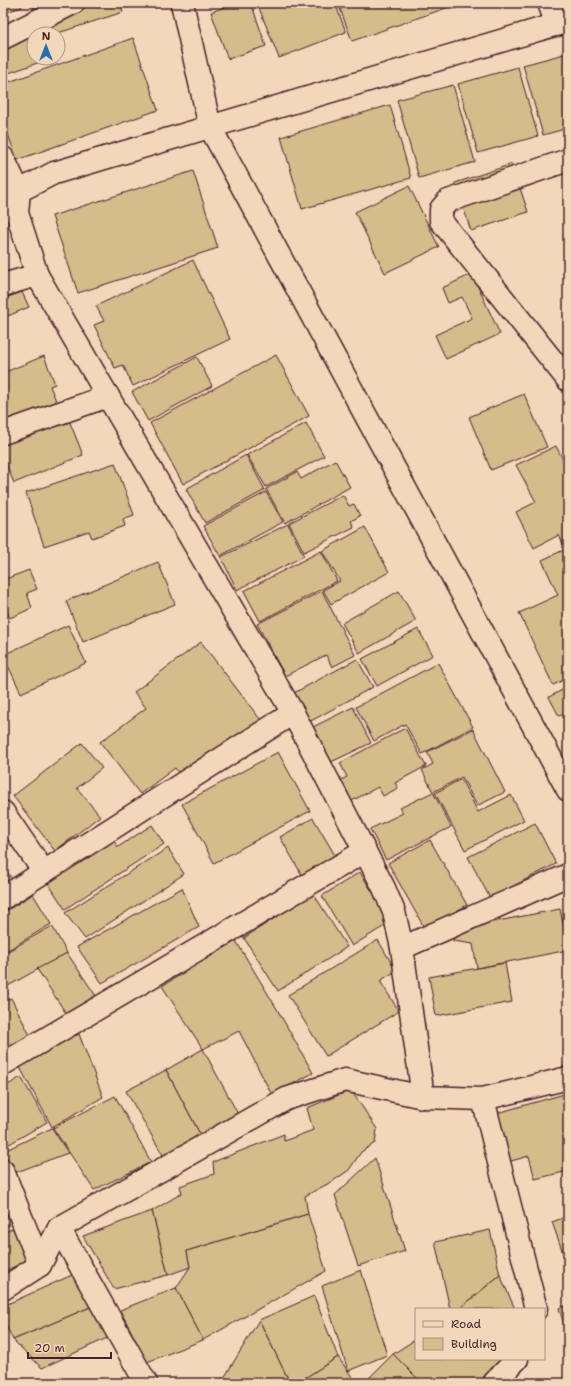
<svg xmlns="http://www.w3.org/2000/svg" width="571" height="1386" font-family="'Shantell Sans',sans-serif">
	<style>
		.building { fill: #d4bc8b; stroke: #4a1f2b }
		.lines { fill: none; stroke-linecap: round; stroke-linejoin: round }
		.minor-casing { stroke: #4a1f2b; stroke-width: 25 }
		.minor { stroke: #f3d7ba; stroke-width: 22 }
	</style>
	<rect width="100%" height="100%" fill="#f3d7ba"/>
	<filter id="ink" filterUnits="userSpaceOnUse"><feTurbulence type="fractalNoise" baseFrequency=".025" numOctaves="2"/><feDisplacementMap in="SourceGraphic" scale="8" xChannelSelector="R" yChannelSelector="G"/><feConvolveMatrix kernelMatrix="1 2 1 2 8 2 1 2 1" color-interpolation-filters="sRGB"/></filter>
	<g filter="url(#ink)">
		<g class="building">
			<path d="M3,3h17l2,4 -19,6z"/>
			<path d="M35,3h85l3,9 -68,22h-12l-11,-30z"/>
			<path d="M236,3h15l15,43 -38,13 -17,-47z"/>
			<path d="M257,3h78l11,29 -67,26z"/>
			<path d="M338,3h110l1,4 -97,34z"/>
			<path d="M452,3h20l-18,6z"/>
			<path d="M34,35v23h11l1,2 -43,15v-29z"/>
			<path d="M133,38l25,72 -141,50 -14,-40v-36z"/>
			<path d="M568,53v75l-25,7 -20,-70z"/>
			<path d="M518,67l20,69 -60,17 -20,-69z"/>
			<path d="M453,85l22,77 -56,16 -22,-78z"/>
			<path d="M390,105l21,73 -109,31 -21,-72z"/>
			<path d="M512,164l16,48 -57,19 -16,-48z"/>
			<path d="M193,171l25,77 -140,45 -26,-77z"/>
			<path d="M409,186l30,61 -54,26 -30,-61z"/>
			<path d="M193,260l37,79 -97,47 -10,-21 -8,3 -21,-43 10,-4 -8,-15z"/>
			<path d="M472,274l28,60 -54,25 -11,-24 37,-17 -10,-21 -14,6 -6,-15z"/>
			<path d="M22,292l7,15 -26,11v-19z"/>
			<path d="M276,355l33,61 -126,68 -33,-61z"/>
			<path d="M44,356l11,28 -5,2 7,17 -54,26v-56z"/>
			<path d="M197,357l15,29 -64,35 -16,-29z"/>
			<path d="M524,394l23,53 -56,23 -22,-53z"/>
			<path d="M67,415l16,40 -69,28 -11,-27v-15z"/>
			<path d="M306,423l18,33 -58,31 -19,-32z"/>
			<path d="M556,446l12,23v73l-5,2 -4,-9 -25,13 -18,-36 20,-10 -20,-37z"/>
			<path d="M246,455l19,35 -60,33 -19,-34z"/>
			<path d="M335,460l15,27 -65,36 -19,-34 31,-17 4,7z"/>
			<path d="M115,463l19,52 -11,4 2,7 -33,12 -3,-7 -45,15 -18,-53z"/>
			<path d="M266,492l17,30 -63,34 -17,-30z"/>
			<path d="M343,495l6,11 5,-2 6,12 -9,5 3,6 -50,25 -15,-29z"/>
			<path d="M288,524l16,32 -67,34 -16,-33z"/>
			<path d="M365,527l24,45 -58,32 -8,-14 17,-9 -18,-30z"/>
			<path d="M568,548v130l-15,7 -34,-72 39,-18 -16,-35z"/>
			<path d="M321,551l16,30 -77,40 -16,-30z"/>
			<path d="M158,562l17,42 -92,38 -17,-41z"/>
			<path d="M29,570l8,19 -10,4 5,15 -22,10 -7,-15v-23z"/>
			<path d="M322,591l33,64 -23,12 -6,-12 -41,21 -28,-52z"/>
			<path d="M399,591l17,30 -57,32 -17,-30z"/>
			<path d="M68,625l18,38 -65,30 -18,-38z"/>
			<path d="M418,629l15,26 -56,31 -15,-27z"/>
			<path d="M201,642l62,81 -82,53 -6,-8 -35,26 -40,-52 46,-34 -12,-16z"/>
			<path d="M357,659l16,28 -64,35 -15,-29z"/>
			<path d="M438,663l35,64 -51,27 -17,-30 -31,17 -18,-34z"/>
			<path d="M568,687v25l-9,4 -10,-19z"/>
			<path d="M353,707l18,36 -42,20 -18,-35z"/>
			<path d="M405,728l21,38 -31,17 3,5 -15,8 -5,-9 -32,17 -11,-21 12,-6 -7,-14z"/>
			<path d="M473,729l32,63 -28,14 -15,-29 -29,15 -11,-22 11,-6 -6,-12z"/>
			<path d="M82,743l20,25 -25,20 23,28 -45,35 -42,-55z"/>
			<path d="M278,752l32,59 -96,52 -32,-59z"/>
			<path d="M461,779l17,33 33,-17 13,25 -59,30 -30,-57z"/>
			<path d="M433,792l18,35 -65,33 -16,-31 33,-16 -3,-5z"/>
			<path d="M313,818l26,44 -33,20 -26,-45z"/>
			<path d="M535,823l21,41 -66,34 -22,-41z"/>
			<path d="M152,825l12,19 -99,65 -21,-32 66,-42 8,12z"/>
			<path d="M430,840l37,65 -42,24 -37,-66z"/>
			<path d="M168,848l16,26 -99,65 -20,-26z"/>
			<path d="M3,865l9,14 -9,5z"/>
			<path d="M360,872l31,50 -39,24 -30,-50z"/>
			<path d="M182,888l17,39 -97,56 -25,-36z"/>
			<path d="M313,893l34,54 -69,44 -34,-53z"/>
			<path d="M33,894l18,30 -48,29v-40z"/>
			<path d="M560,909l8,41 -91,18 -4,-24 -20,-3 3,-12z"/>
			<path d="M52,926l15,27 -59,33 -5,-9v-23z"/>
			<path d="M378,940l18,31 -16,10 19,30 -73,45 -38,-61z"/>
			<path d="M236,941l41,68 36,64 -41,22 -33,-64 -36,18 -41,-63z"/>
			<path d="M67,953l31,46 -29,19 -32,-49z"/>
			<path d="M505,963l7,39 -76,14 -7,-39z"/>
			<path d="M3,984l5,10 -5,3z"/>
			<path d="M11,998l26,51 -34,17v-64z"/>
			<path d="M79,1034l24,63 -51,30 -35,-65z"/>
			<path d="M203,1049l36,67 -38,20 -35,-66z"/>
			<path d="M166,1070l35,66 -37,21 -38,-66z"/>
			<path d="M21,1077l26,45 -41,24 -3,-5v-53z"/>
			<path d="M351,1090l26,39 -2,14 -14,9 -12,18 -16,11 -28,15 3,18 -121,37 3,16 -22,8 -16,-64 30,-18 -2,-7 34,-12 -1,-12 71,-28v7l29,-11 -6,-22z"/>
			<path d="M568,1093v78l-33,8 -6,-23 -25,7 -14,-48z"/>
			<path d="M115,1096l36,66 -57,28 -41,-62z"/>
			<path d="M52,1128l16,25 -54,20 -10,-22z"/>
			<path d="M375,1158l30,93 -47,15 -23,-71z"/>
			<path d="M3,1196l13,26 -13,6z"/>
			<path d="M152,1211l16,64 -54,14 -31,-53z"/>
			<path d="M308,1214l18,57 -123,69 -27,-52 14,-21 -3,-16z"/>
			<path d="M568,1216v32l-6,2 -10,-28z"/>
			<path d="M14,1228l16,31 -27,13v-39z"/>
			<path d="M490,1230l10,45 -41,34h-9l-15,-67z"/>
			<path d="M568,1248v21l-6,-19z"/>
			<path d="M361,1270l26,85 -39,16 -26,-85z"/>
			<path d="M81,1271l19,32 -87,37 -10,-21v-13z"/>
			<path d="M500,1275l15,34h-56z"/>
			<path d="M176,1288l27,52 -56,22 -27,-52z"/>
			<path d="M314,1296l24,61 -41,26h-7l-31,-63z"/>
			<path d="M100,1303l16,31 -74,34 -29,-28z"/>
			<path d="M568,1305v33l-9,-30z"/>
			<path d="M259,1320l31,63h-63l-3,-5z"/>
			<path d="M416,1339v20h89l-22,24h-61l-29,-29z"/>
			<path d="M393,1354l29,29h-58z"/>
			<path d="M338,1357l17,24 -3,2h-55z"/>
			<path d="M224,1378l3,5h-14z"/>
		</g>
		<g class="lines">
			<g class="minor-casing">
				<g id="minor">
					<path d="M182,3l28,124 358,663"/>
					<path d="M549,3l8,22"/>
					<path d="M568,21l-514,152 -35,18 -2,22 20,62 256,438 91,175 10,24 8,36 21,149 60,2 85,-21"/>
					<path d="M3,38l70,-35"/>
					<path d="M3,158l16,33"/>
					<path d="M568,160l-120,41 -7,8v12l127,159"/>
					<path d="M3,285l34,-10"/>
					<path d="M3,433l105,-37"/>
					<path d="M3,812l41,60"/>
					<path d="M3,898l290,-185"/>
					<path d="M402,948l166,-73"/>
					<path d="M3,1064l362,-213"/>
					<path d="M483,1099l53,210"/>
					<path d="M3,1171l37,94"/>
					<path d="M59,1228l87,155"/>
					<path d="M3,1289l37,-24 19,-37 227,-129 59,-19 78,17"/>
					<path d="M494,1383l23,-24"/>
				</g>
			</g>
			<use href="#minor" class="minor"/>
		</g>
	</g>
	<rect width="571" height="1386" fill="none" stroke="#f3d7ba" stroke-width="16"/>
	<rect x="8" y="8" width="555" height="1370" fill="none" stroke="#4a1f2b" stroke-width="1.5" filter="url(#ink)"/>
	<rect x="415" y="1308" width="130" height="52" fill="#f3d7ba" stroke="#af8d81"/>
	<rect x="423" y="1321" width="20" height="6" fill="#f3d7ba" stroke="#af8d81"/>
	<text x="451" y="1328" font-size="12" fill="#4a1f2b">Road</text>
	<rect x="423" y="1338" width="20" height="12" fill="#d4bc8b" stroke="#af8d81"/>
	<text x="451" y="1348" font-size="12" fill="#4a1f2b">Building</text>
	<g transform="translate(46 46)"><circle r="19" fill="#f3d7ba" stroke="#af8d81"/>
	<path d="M0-3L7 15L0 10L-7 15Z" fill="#1f6fb2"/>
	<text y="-6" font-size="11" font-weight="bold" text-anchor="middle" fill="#4a1f2b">N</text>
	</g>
	<path d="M28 1352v6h83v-6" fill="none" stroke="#4a1f2b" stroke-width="2"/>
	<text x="34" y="1352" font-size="12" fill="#4a1f2b" stroke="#f3d7ba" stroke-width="3" paint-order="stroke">20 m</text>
</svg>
